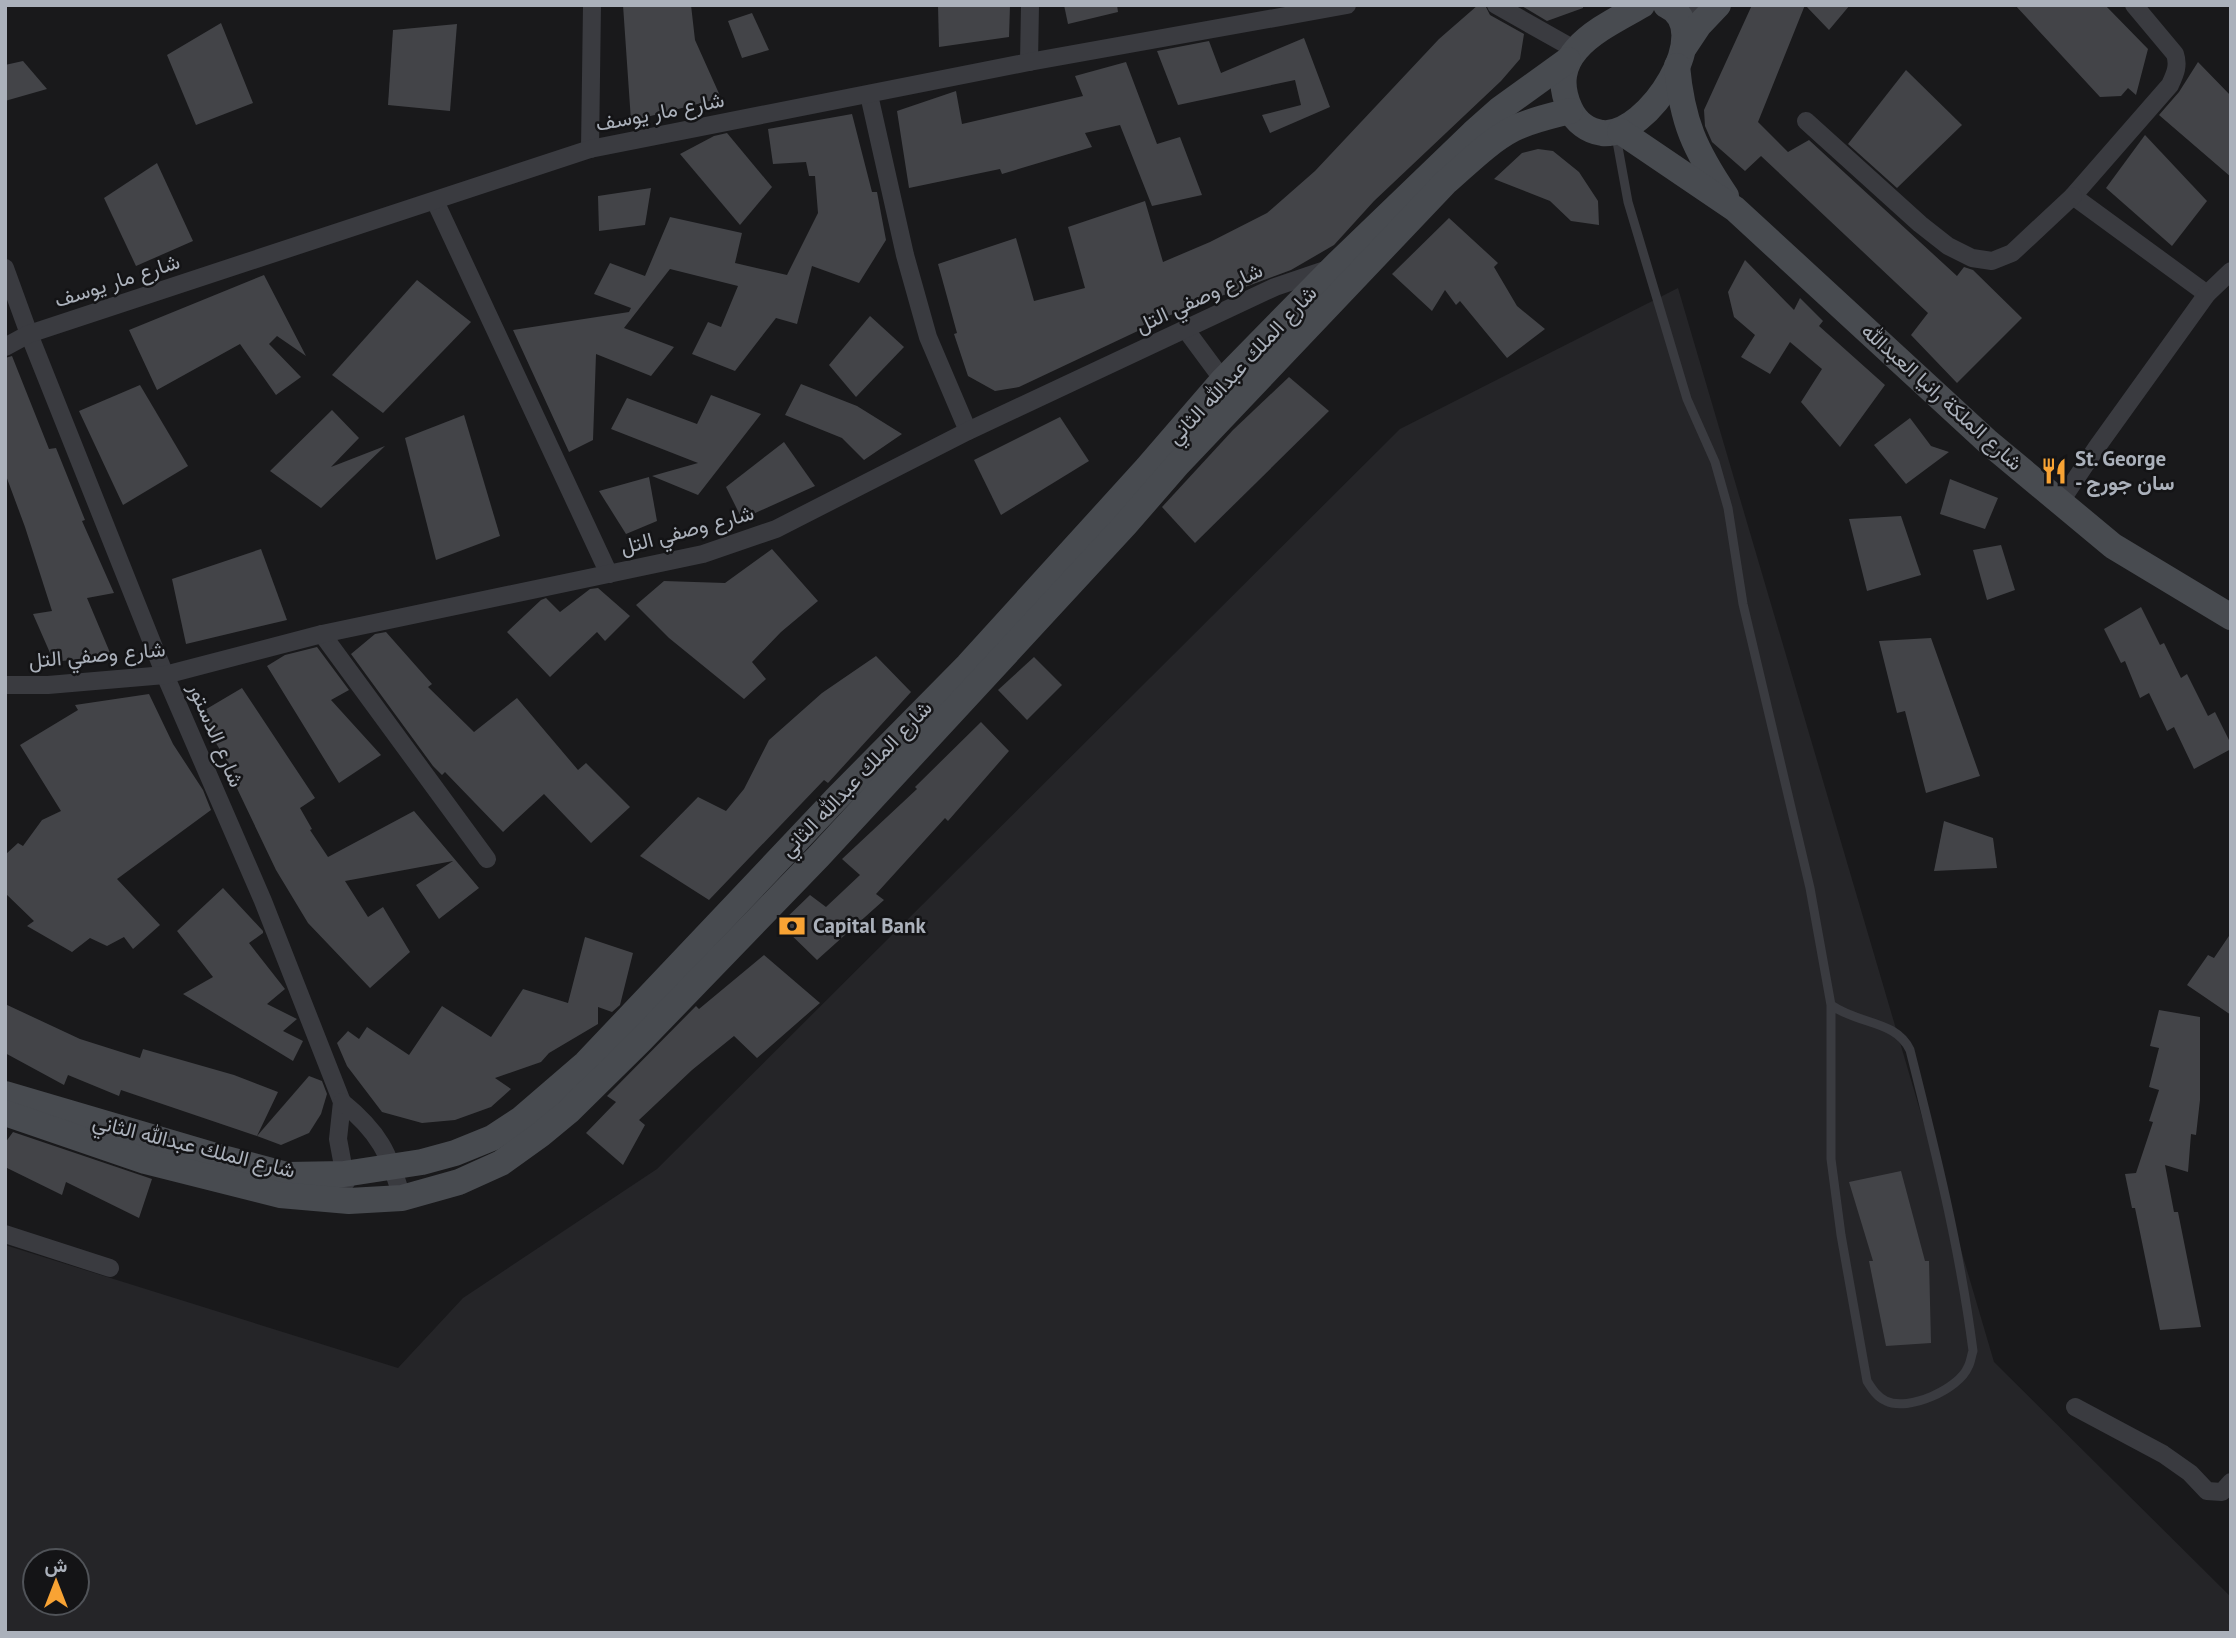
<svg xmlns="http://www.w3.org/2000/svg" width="2236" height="1638" font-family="'PT Sans',Vazirmatn,sans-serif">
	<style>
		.built { fill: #252528; fill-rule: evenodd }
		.building { fill: #434448 }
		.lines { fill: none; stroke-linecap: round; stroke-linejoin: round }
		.service { stroke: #3a3b40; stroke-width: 9 }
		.minor { stroke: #3a3b40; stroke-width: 18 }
		.secondary { stroke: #484b50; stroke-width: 26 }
		.labels { text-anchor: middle; stroke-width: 5; stroke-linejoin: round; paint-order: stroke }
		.street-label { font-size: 21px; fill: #abb1bb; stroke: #141416 }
		.poi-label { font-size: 21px; font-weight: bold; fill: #abb1bb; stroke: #141416; text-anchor: start }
	</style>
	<rect width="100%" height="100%" fill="#19191b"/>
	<path class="built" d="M1678,288l316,1074 237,235v36h-2226v-388l393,123 65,-70 194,-129 743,-740zM35,1561h42v42h-42z"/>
	<g class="building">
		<path d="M623,5h68l4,35 26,58 -90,23z"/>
		<path d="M938,5h72l-1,32 -70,10z"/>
		<path d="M1064,5h53l1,7 -50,12z"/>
		<path d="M1478,5h7l5,10 34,19 -4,25 -19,22 -127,120 -40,44 -43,25 -150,56 1,3 -123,58 -24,4 -27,-15 -14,-42 3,-1 -19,-69 78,-26 18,63 51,-13 -17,-61 77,-26 18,61 47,-20 57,-29 48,-42 124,-132z"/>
		<path d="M1520,5h63v3l-36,13z"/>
		<path d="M1752,5h98l-21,25 -24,-25 -47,117 30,30 21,-12 148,136 7,-9 9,3 49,48 -65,65 -46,-48 17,-22 -167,-157 -16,15 -33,-29 -7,-16 -1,-16z"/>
		<path d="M2015,5h90l43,44 -12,46 -8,-7 -7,8 -21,1z"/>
		<path d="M752,13l17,37 -27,8 -14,-37z"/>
		<path d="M221,23l32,80 -57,22 -29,-70z"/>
		<path d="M457,24l-7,87 -62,-6 5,-75z"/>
		<path d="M1304,38l26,69 -60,26 -8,-18 39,-10 -6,-25 -117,25 -21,-54 52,-10 12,32z"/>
		<path d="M23,61l24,28 -42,12v-36z"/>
		<path d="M1126,62l31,82 23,-7 22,58 -50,11 -32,-81 -35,8 7,14 -90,27 -2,-5 -91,19 -12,-77 59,-20 6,33 121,-28 -8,-20z"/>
		<path d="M2198,62l33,34v81l-72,-62 20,-23z"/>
		<path d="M1906,70l56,55 -65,63 -49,-44z"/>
		<path d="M852,114l20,78h5l9,48 -27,43 -47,-17 -15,58 -21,-6 -41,53 -43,-17 16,-32 13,5 17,-41 -68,-17 -46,59 50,19 -23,29 -55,-22 -3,86 -24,12 -56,-122 116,-18 2,-4 -37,-14 16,-31 35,13 25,-59 72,16 -7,30 52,12 31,-62 -3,-37h-6l-3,-14 -33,2 -5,-35z"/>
		<path d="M727,133l45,54 -32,38 -60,-71 34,-18z"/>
		<path d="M2145,135l62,66 -35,45 -66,-58z"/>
		<path d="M1538,149l15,2 26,21 19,29 1,24 -28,-4 -21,-20 -56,-22 28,-26z"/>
		<path d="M157,163l36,78 -57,25 -32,-68z"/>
		<path d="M651,188l-6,37 -46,6 -1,-35z"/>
		<path d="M1449,218l49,45 -4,4 23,39 28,23 -38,29 -47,-57 -4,4 -11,-15 -13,21 -40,-37z"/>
		<path d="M1745,260l49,50 6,-12 23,23 -4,5 66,59 -45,62 -39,-45 21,-33 -32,-27 -20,32 -29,-17 14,-22 -21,-18 -6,-25z"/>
		<path d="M264,275l42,81 -29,-20 -8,8 32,33 -25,18 -36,-51 -83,46 -28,-60z"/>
		<path d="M417,280l54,42 -88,91 -51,-38z"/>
		<path d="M870,316l34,31 -48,50 -27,-32z"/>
		<path d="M12,356l37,93 7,-1 29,72 -3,1 32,72 -27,5 24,57 -57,7 -21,-48 19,-3 -27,-84 -20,-54v-115z"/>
		<path d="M1289,377l40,34 -134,132 -33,-36 71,-77z"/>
		<path d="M801,384l56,22 45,28 -38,26 -22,-22 -57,-23z"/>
		<path d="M140,385l48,81 -65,39 -44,-94z"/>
		<path d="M711,395l50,19 -63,81 -46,-19 46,-13 -87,-34 16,-31 70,26z"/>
		<path d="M332,410l27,28 -28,29 54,-21 -64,62 -51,-37z"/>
		<path d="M464,415l36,121 -64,24 -31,-122z"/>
		<path d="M1060,417l29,44 -88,54 -27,-55z"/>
		<path d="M1910,418l21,28 18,6 -43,32 -32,-39z"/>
		<path d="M784,442l31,44 -73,33 -16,-32z"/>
		<path d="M649,477l8,44 -31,13 -27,-43z"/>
		<path d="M1950,479l48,19 -13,31 -45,-15z"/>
		<path d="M1901,516l20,59 -54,16 -18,-72z"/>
		<path d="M2001,545l14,45 -28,10 -14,-50z"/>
		<path d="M261,549l26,71 -101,24 -14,-65z"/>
		<path d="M772,549l46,52 -37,31 -29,30 14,17 -22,20 -75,-61 -33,-33 28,-24 61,2z"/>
		<path d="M598,588l32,28 -25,25 -8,-9 -47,45 -43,-45 34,-32 5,-2 14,14 30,-23z"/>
		<path d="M2141,607l19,38 4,-2 17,35 6,-4 21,42 7,-4 16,32v5l-37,20 -20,-42 -7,4 -18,-38 -9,5 -15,-37 -4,2 -17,-34z"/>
		<path d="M386,632l46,52 -4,3 46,45 43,-34 61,72 8,-7 44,44 -39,36 -47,-49 -41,38 -58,-60 -3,3 -9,-9 -82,-112 24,-20z"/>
		<path d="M1931,638l49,138 -54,17 -21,-82 -8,2 -18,-72z"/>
		<path d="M317,647l32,43 -18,10 50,55 -42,28 -72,-117 18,-11z"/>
		<path d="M876,656l35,36 -83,91 -4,-3 -115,120 -69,-44 58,-59 28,14 18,-22 25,-49 53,-47z"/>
		<path d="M1034,657l28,28 -35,35 -29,-30z"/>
		<path d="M242,688l73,110 -15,10 12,21 -2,1 18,27 86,-46 65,77 -40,31 -23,-34 37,-24 -108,20 23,36 15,-10 27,45 -40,36 -62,-65 -32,-53 -42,-88 4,-3 -40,-65z"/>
		<path d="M149,694l24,50 30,46 8,20 -94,69 43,46 -27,24 -9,-12 -17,9 -17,-8 -18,14 -45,-26 7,-5 -29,-28v-38l13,-12 5,3 19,-26 19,-9 -41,-66 58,-35 -3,-5z"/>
		<path d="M981,722l28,29 -61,70 -3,-3 -69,76 8,6 -67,60 -37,-36 30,-29 16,12 34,-32 -18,-16 75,-70 -2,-2z"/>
		<path d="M1944,821l49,17 4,30 -63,3z"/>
		<path d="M223,888l40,43v2l-14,10 36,46 -18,15 30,15 -14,12 20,10 -10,20 -110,-67 30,-17 -36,-46z"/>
		<path d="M2231,933v82l-44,-30 21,-30 6,3z"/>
		<path d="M585,937l48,16 -13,52 -8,7 -14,-5v17l-49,29 -8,9 -46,16 16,11 -20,18 -36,13 -33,3 -40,-11 -35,-46 -10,-23 11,-12 11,8 8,-12 42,28 33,-49 49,31 32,-48 45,14z"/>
		<path d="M764,955l56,48 -63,55 -23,-22 -42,34 -53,50 6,5 -22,40 -37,-32 30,-31 -9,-6 89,-90 3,3z"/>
		<path d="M5,1004l75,35 60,19 3,-9 91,26 44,17 -21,44 -136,-46 -2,6 -51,-21 -4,10 -59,-32z"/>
		<path d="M2159,1010l41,7v83l-4,35 -5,-1 -3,38 -23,-7 9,47h4l23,115 -41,3 -25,-122h-3l-7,-34 11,-1 17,-51 -4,-1 10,-31 -10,-3 10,-39 -9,-2z"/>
		<path d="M309,1076l13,5 5,13 -6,20 -12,19 -28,12 -24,-9z"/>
		<path d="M13,1132l139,47 -13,39 -73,-36 -4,13 -57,-28v-24z"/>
		<path d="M1901,1171l24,90h4l2,82 -45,3 -17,-85h4l-24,-79z"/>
	</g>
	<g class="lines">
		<path class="service" d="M1616,136l12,66 59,197 28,63 13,46 15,96 67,284 21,117v154l10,76 26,146c5,8 10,16 19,20 22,11 73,-12 82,-34 3,-5 3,-11 5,-16 -13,-102 -38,-202 -63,-301 -14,-30 -51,-25 -79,-45"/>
		<g class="minor">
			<path d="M1496,5l78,44"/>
			<path d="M2134,5l41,49c4,12 0,20 -5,31l-97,111 134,98"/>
			<path d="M1685,30l7,-25"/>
			<path d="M1029,62l1,-57"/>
			<path d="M869,95l36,160 23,82 40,94"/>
			<path d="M1806,121l114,103 28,22 24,12 20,3 20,-8 61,-57"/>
			<path d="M590,149l2,-144"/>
			<path d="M435,201l174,373"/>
			<path d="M5,268l24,66 136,341 98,226 79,201 -4,37 8,43"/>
			<path d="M1186,330l37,50"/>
			<path d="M5,347l24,-13 561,-185 439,-87 318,-57"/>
			<path d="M2061,501l36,-54 110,-153 24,-23"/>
			<path d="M322,634l165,225"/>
			<path d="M5,685h43l117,-10 157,-41 381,-80 73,-25 192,-98 307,-144 53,-18"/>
			<path d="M342,1102c37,30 47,51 60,96"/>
			<path d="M5,1234l105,34"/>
			<path d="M2075,1407l88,47 27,19 17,18 15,1 9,-10"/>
		</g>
		<g class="secondary">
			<path d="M1642,5c-40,23 -98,47 -72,104 6,13 18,22 32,24 46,5 116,-105 64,-128"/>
			<path d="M1685,46l14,-21 19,-20"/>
			<path d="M1677,66c5,56 18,84 49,130"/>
			<path d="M1620,131l115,78 253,233 125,104 118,71"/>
			<path d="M5,1094l214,63 68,18 57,-1 78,-12 33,-9 37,-15 29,-19 65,-56 250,-264 132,-134 179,-197 76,-88 111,-113 139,-134 27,-24 68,-49"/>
			<path d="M5,1113l140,48 135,34 69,6 53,-3 57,-16 42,-19 39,-28 29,-24 72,-71 178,-184 306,-331 53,-61 267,-281c21,-18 43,-41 68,-54 18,-9 38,-13 57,-18"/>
		</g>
	</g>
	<defs>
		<g id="restaurant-bare" transform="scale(2.1)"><path d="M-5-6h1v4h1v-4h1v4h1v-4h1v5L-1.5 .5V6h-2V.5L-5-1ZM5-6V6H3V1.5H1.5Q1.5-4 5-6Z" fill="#f8a334" stroke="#141416" stroke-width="2.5" paint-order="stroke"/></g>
		<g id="bank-bare" transform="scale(2.1)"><path d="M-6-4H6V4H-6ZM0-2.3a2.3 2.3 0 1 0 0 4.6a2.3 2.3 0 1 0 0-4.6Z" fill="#f8a334" stroke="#141416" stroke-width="2.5" paint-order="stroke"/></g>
	</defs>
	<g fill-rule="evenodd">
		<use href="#restaurant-bare" x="2054" y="471"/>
		<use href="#bank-bare" x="792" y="926"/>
	</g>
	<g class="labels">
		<g class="street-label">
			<text transform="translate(660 112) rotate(-11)" y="7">شارع مار يوسف</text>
			<text transform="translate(117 281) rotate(-18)" y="7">شارع مار يوسف</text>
			<text transform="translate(1199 298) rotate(-25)" y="7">شارع وصفي التل</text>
			<text transform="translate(1242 365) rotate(-47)" y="7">شارع الملك عبدالله الثاني</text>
			<text transform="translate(1942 397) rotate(42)" y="7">شارع الملكة رانيا العبدالله</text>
			<text transform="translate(687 530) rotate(-15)" y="7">شارع وصفي التل</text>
			<text transform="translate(97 655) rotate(-5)" y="7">شارع وصفي التل</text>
			<text transform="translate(216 735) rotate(67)" y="7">شارع الدستور</text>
			<text transform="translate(856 779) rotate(-46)" y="7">شارع الملك عبدالله الثاني</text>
			<text transform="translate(194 1146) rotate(14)" y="7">شارع الملك عبدالله الثاني</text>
		</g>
		<g class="poi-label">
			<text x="2075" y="466">St. George<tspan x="2075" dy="24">- سان جورج</tspan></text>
			<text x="813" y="933">Capital Bank</text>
		</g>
	</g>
	<rect width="2236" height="1638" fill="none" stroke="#abb1bb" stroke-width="14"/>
	<g transform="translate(56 1582)"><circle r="33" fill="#141416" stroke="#505358" stroke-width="2"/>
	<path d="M0-5L12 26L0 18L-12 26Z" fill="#f8a334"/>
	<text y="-10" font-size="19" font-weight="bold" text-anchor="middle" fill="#abb1bb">ش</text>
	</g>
</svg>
